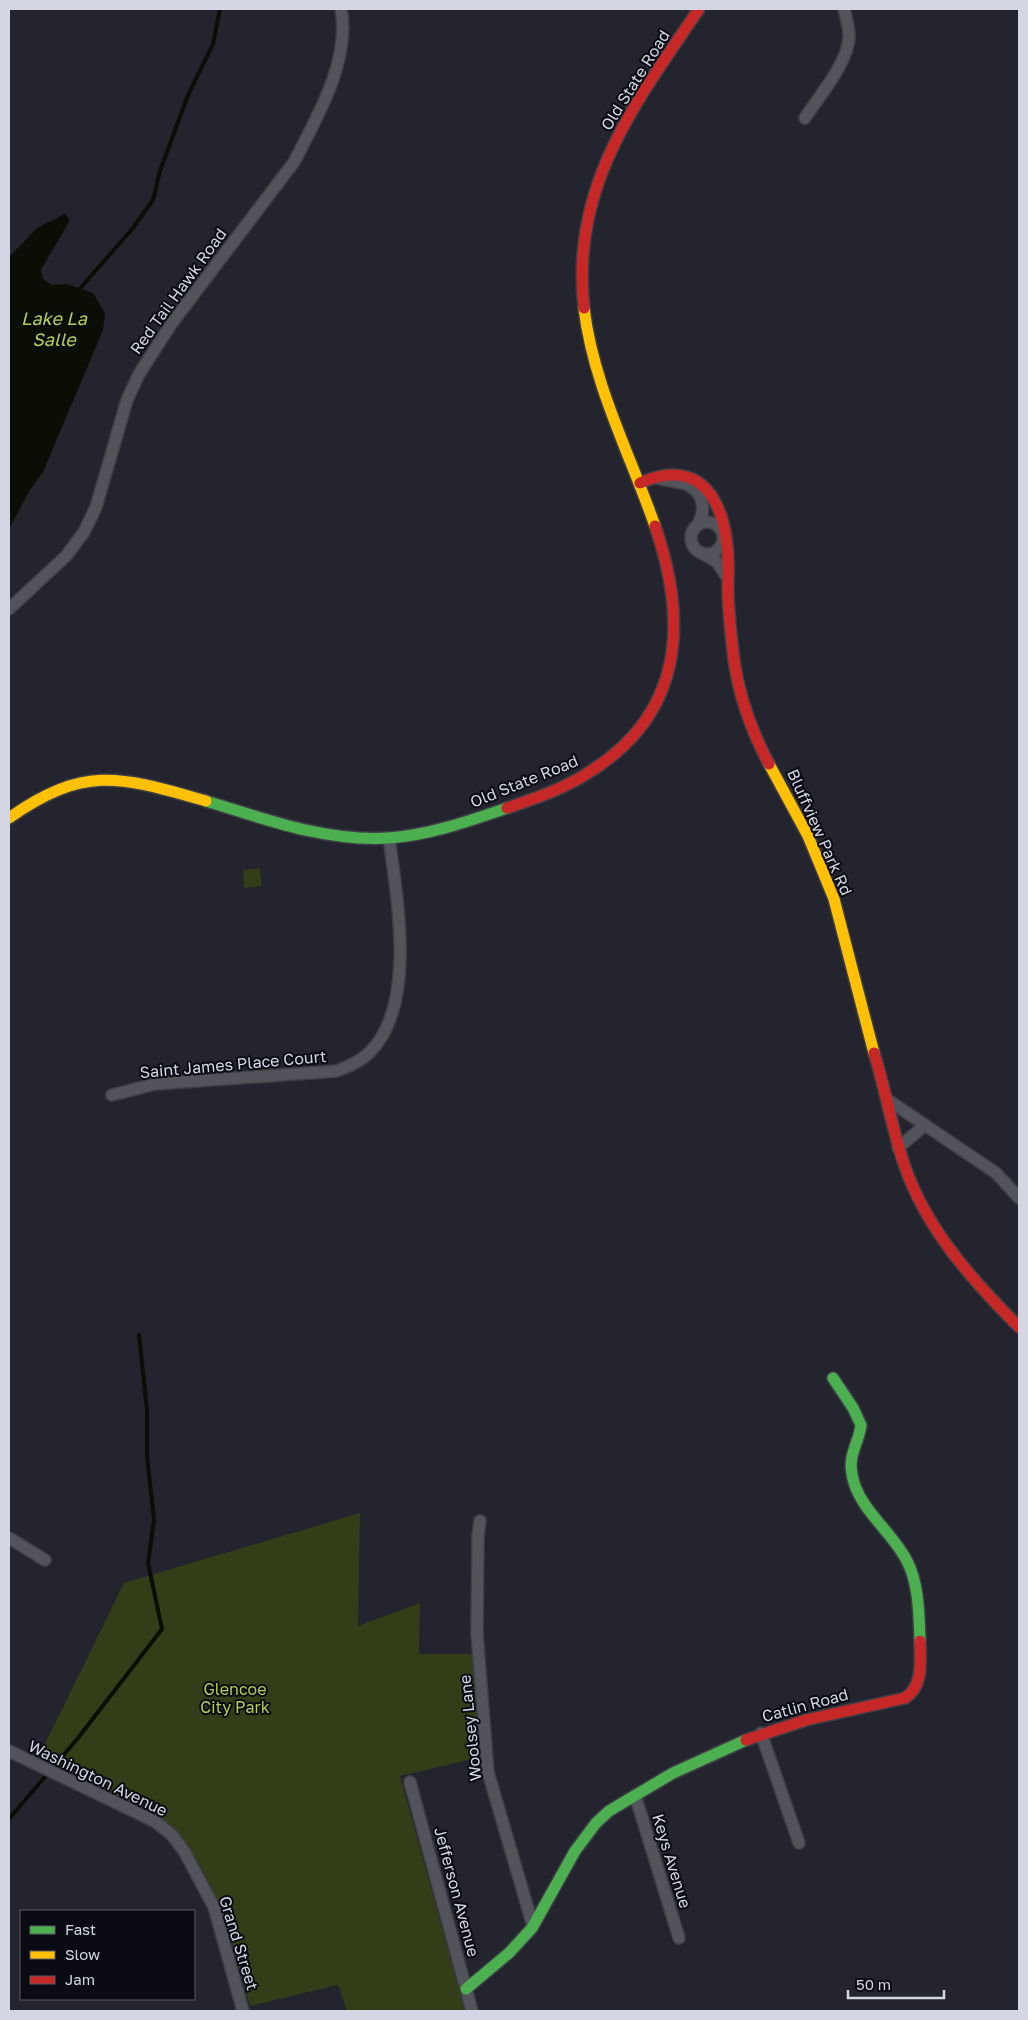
<svg xmlns="http://www.w3.org/2000/svg" width="1028" height="2020" font-family="'Golos Text',sans-serif">
	<style>
		.green { fill: #333d18 }
		.water { fill: #0a0e04 }
		.lines { fill: none; stroke-linecap: round; stroke-linejoin: round }
		.stream { stroke: #0a0e04; stroke-width: 4 }
		.street-casing { stroke: #3e3e46; stroke-width: 14 }
		.fast-casing { stroke: #3e3e46; stroke-width: 14 }
		.slow-casing { stroke: #3e3e46; stroke-width: 14 }
		.jam-casing { stroke: #3e3e46; stroke-width: 14 }
		.street { stroke: #53545b; stroke-width: 11 }
		.fast { stroke: #4caf50; stroke-width: 11 }
		.slow { stroke: #ffc107; stroke-width: 11 }
		.jam { stroke: #c62828; stroke-width: 11 }
		.labels { text-anchor: middle; stroke-width: 4; stroke-linejoin: round; paint-order: stroke }
		.street-label { font-size: 16px; fill: #d4d7e3; stroke: #0a0b13 }
		.park-label { font-size: 16px; fill: #b1d057; stroke: #0a0b13 }
		.water-label { font-size: 18px; font-style: italic; fill: #b2d157; stroke: #0a0b13 }
	</style>
	<rect width="100%" height="100%" fill="#23242d"/>
	<g class="green">
		<path d="M260,868l2,18 -18,2 -1,-18z"/>
		<path d="M360,1513l-2,113 62,-23 -1,51h56l6,103 -81,19 65,235h-118l-9,-26 -88,21c-18,-61 -34,-137 -82,-182 -16,-14 -39,-22 -58,-30 -24,-12 -47,-25 -71,-38l85,-173z"/>
	</g>
	<path class="water" d="M65,214l5,6 -29,50 2,9 9,6 15,-1 26,9 12,20 -2,17 -60,142 -13,18 -21,39v-272l28,-29z"/>
	<g class="lines">
		<g class="stream">
			<path d="M77,292l56,-64 20,-28 7,-29 28,-76 25,-51 7,-35"/>
			<path d="M9,1819l69,-81 84,-109 -14,-66 6,-43 -7,-64v-46l-8,-75"/>
		</g>
		<g class="street-casing">
			<g id="street">
				<path d="M805,118c14,-22 44,-56 44,-82 0,-9 -3,-19 -5,-27"/>
				<path d="M657,478c8,3 26,4 31,7 17,9 18,26 9,41"/>
				<circle cx="707" cy="538" r="16"/>
				<path d="M702,553l15,9 11,17"/>
				<path d="M9,609l58,-54 17,-23 12,-25 31,-107 12,-26 33,-51 122,-161c23,-44 57,-103 47,-153"/>
				<path d="M112,1095l43,-11 182,-13c12,-5 24,-10 33,-19 47,-47 27,-155 19,-214"/>
				<path d="M888,1100l108,73 23,25"/>
				<path d="M898,1148l27,-23"/>
				<path d="M480,1521l-2,15 -1,98 11,138 45,154"/>
				<path d="M9,1538l36,22"/>
				<path d="M761,1733l38,110"/>
				<path d="M9,1751l147,71 16,13 12,16 30,56 29,104"/>
				<path d="M410,1782l62,229"/>
				<path d="M635,1795l44,143"/>
			</g>
		</g>
		<g class="fast-casing">
			<g id="fast">
				<path d="M206,801c59,18 120,41 183,37 41,-3 80,-17 118,-30"/>
				<path d="M833,1378l20,30 8,17c-2,18 -13,29 -9,49 5,34 40,57 55,87 12,23 12,54 13,80"/>
				<path d="M466,1989l43,-36 23,-25 43,-77 21,-28 13,-12 64,-38 73,-33"/>
			</g>
		</g>
		<g class="slow-casing">
			<g id="slow">
				<path d="M584,308c9,76 46,146 71,218"/>
				<path d="M769,764l39,72 26,63 40,154"/>
				<path d="M9,818c77,-54 112,-41 197,-17"/>
			</g>
		</g>
		<g class="jam-casing">
			<g id="jam">
				<path d="M584,308c-14,-121 51,-205 115,-299"/>
				<path d="M640,483c74,-32 91,40 88,97 -1,25 3,54 6,80 5,37 17,70 35,104"/>
				<path d="M507,808c29,-10 59,-20 84,-37 93,-59 97,-149 64,-245"/>
				<path d="M874,1053c12,38 18,77 31,114 22,63 68,114 114,160"/>
				<path d="M746,1740l60,-20 99,-22c19,-12 15,-37 15,-57"/>
			</g>
		</g>
		<use href="#street" class="street"/>
		<use href="#fast" class="fast"/>
		<use href="#slow" class="slow"/>
		<use href="#jam" class="jam"/>
	</g>
	<g class="labels">
		<g class="street-label">
			<text transform="translate(635 80) rotate(-58)" y="6">Old State Road</text>
			<text transform="translate(178 291) rotate(-54)" y="6">Red Tail Hawk Road</text>
			<text transform="translate(524 781) rotate(-22)" y="6">Old State Road</text>
			<text transform="translate(820 832) rotate(66)" y="6">Bluffview Park Rd</text>
			<text transform="translate(233 1064) rotate(-5)" y="6">Saint James Place Court</text>
			<text transform="translate(805 1705) rotate(-15)" y="6">Catlin Road</text>
			<text transform="translate(470 1728) rotate(-96)" y="6">Woolsey Lane</text>
			<text transform="translate(98 1778) rotate(26)" y="6">Washington Avenue</text>
			<text transform="translate(672 1861) rotate(73)" y="6">Keys Avenue</text>
			<text transform="translate(457 1892) rotate(75)" y="6">Jefferson Avenue</text>
			<text transform="translate(239 1943) rotate(73)" y="6">Grand Street</text>
		</g>
		<g class="park-label">
			<text x="235" y="1695">Glencoe<tspan x="235" dy="18">City Park</tspan></text>
		</g>
		<g class="water-label">
			<text x="54" y="325">Lake La<tspan x="54" dy="21">Salle</tspan></text>
		</g>
	</g>
	<rect width="1028" height="2020" fill="none" stroke="#d4d7e3" stroke-width="20"/>
	<rect x="20" y="1910" width="175" height="90" fill="#0a0b13" stroke="#5b5d66"/>
	<rect x="30" y="1926" width="25" height="8" fill="#4caf50" stroke="#5b5d66"/>
	<text x="65" y="1935" font-size="15" fill="#d4d7e3">Fast</text>
	<rect x="30" y="1951" width="25" height="8" fill="#ffc107" stroke="#5b5d66"/>
	<text x="65" y="1960" font-size="15" fill="#d4d7e3">Slow</text>
	<rect x="30" y="1976" width="25" height="8" fill="#c62828" stroke="#5b5d66"/>
	<text x="65" y="1985" font-size="15" fill="#d4d7e3">Jam</text>
	<path d="M848 1990v8h96v-8" fill="none" stroke="#d4d7e3" stroke-width="2.5"/>
	<text x="856" y="1990" font-size="15" fill="#d4d7e3" stroke="#0a0b13" stroke-width="4" paint-order="stroke">50 m</text>
</svg>
